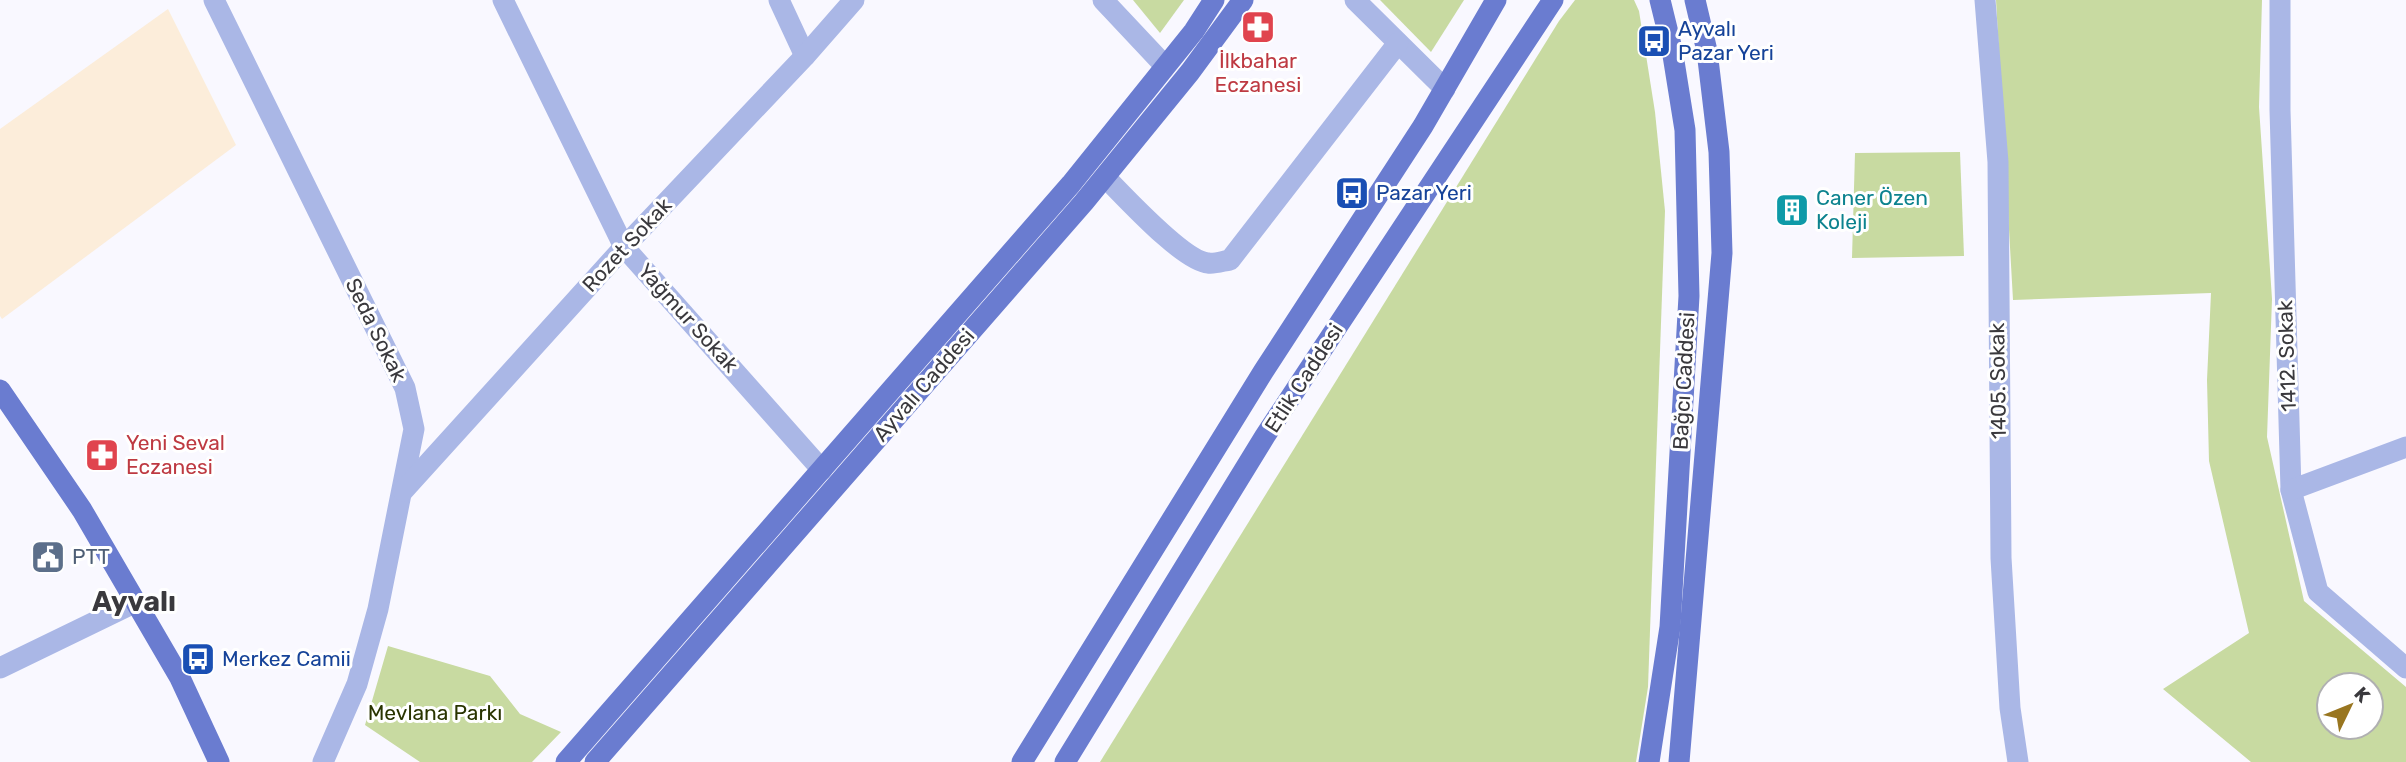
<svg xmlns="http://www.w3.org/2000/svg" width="2406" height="762" font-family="Rubik,sans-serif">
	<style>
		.education { fill: #fcedda }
		.green { fill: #c8daa1; fill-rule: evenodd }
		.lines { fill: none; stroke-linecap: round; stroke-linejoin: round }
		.minor { stroke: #aab7e6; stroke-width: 21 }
		.major { stroke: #6a7cd0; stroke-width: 21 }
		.labels { text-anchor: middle; stroke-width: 6; stroke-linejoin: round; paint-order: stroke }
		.transit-label { font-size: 21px; fill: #164399; stroke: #fff; text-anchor: start }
		.health-label { font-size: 21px; fill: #be3a42; stroke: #fff }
		.culture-label { font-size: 21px; fill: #0d838f; stroke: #fff; text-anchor: start }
		.street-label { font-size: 21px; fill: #3a393d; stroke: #fff }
		.service-label { font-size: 21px; fill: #4e5e75; stroke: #fff; text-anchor: start }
		.park-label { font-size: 21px; fill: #293400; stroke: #fff }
		.district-label { font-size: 28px; font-weight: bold; fill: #3a393d; stroke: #fff }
	</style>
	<rect width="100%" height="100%" fill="#f9f8ff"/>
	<path class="education" d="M168,9l68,136 -234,174 -2,-3v-187z"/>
	<g class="green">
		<path d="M1133,0h51l-24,33z"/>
		<path d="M1380,0h84l-33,52z"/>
		<path d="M1575,0h59l5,11 16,101 10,99 -17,476 -12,75h-536l459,-741z"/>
		<path d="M1996,0h266l-3,107 13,192 -5,138 37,164 102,86v75h-155l-88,-73 86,-56 -40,-172 -2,-81 4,-87 -198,7zM2329,685h42v42h-42z"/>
		<path d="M1960,152l4,104 -112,2 3,-105z"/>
		<path d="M388,646l102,30 30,38 41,18 -29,30h-112l-55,-37z"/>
	</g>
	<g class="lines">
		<g class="minor">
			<path d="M214,0l191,388 9,41 -36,180 -21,75 -34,78"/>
			<path d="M503,0l121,247 198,223"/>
			<path d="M779,0l26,56"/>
			<path d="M1103,0l62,66"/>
			<path d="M1355,0l90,89"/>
			<path d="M1985,0l13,162 3,396 9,150 8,54"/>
			<path d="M2280,0v110l11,380 27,102 88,76"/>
			<path d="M1105,177c20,20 78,84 103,86 7,1 15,-2 22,-3l168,-217"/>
			<path d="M2291,490l115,-43"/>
			<path d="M403,491l221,-244 181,-191 49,-56"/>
			<path d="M0,668l136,-66"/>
		</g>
		<g class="major">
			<path d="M0,390l82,120 98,168 39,84"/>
			<path d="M566,762l505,-578 123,-153 20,-31"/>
			<path d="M595,762l489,-560 106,-130 53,-72"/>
			<path d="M1022,762l241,-390 160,-246 73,-126"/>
			<path d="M1065,762l200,-326 288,-436"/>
			<path d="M1649,762l21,-135 19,-331 -4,-166 -13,-81 -12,-49"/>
			<path d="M1679,762l43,-509 -3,-101 -12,-101 -12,-51"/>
		</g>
	</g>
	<defs>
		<g id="pharmacy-square" transform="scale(1.75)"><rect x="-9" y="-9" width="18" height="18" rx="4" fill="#e0444e" stroke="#fff"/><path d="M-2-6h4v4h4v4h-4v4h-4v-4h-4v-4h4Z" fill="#fff"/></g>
		<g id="bus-square" transform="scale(1.75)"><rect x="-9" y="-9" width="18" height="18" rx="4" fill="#1a4fb4" stroke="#fff"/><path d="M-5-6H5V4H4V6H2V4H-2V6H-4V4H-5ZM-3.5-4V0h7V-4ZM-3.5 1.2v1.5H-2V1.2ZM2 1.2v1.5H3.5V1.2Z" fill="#fff"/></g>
		<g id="building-square" transform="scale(1.75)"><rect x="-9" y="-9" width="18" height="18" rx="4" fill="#0f9aa8" stroke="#fff"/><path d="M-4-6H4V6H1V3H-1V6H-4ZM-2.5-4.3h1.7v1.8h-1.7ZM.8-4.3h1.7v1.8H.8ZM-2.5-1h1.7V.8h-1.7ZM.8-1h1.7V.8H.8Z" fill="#fff"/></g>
		<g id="civic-square" transform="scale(1.75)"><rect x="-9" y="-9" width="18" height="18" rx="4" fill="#5c6f8a" stroke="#fff"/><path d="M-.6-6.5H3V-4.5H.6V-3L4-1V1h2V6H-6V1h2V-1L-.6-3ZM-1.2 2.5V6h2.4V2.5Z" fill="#fff"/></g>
	</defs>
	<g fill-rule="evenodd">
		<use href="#pharmacy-square" x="1258" y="27"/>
		<use href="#bus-square" x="1654" y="41"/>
		<use href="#bus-square" x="1352" y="193"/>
		<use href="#building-square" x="1792" y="210"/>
		<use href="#pharmacy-square" x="102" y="455"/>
		<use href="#civic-square" x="48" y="557"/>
		<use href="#bus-square" x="198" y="659"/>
	</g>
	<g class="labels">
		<g class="transit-label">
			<text x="1678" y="36">Ayvalı<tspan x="1678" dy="24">Pazar Yeri</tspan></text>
			<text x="1376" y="200">Pazar Yeri</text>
			<text x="222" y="666">Merkez Camii</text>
		</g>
		<g class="health-label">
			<text x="1258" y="68">İlkbahar<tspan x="1258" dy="24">Eczanesi</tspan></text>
			<text x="126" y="450" text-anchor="start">Yeni Seval<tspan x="126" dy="24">Eczanesi</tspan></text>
		</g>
		<g class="culture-label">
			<text x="1816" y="205">Caner Özen<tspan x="1816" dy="24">Koleji</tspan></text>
		</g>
		<g class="street-label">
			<text transform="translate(627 245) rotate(-47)" y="7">Rozet Sokak</text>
			<text transform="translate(688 318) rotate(48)" y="7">Yağmur Sokak</text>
			<text transform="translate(376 330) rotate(64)" y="7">Seda Sokak</text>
			<text transform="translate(2287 356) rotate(-92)" y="7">1412. Sokak</text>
			<text transform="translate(1304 378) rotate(-57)" y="7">Etlik Caddesi</text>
			<text transform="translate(1684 381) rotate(-87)" y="7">Bağcı Caddesi</text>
			<text transform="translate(1998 381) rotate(-91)" y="7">1405. Sokak</text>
			<text transform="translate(924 385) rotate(-49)" y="7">Ayvalı Caddesi</text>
		</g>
		<g class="service-label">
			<text x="72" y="564">PTT</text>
		</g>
		<g class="park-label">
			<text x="435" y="720">Mevlana Parkı</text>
		</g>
		<g class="district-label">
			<text x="134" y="611">Ayvalı</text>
		</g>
	</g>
	<g transform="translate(2350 706) rotate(47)"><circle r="33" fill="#ffffff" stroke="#b0b0b1" stroke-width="2"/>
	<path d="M0-5L12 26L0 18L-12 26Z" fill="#997620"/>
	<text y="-10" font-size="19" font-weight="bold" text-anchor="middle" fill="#3a393d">K</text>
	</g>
</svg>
